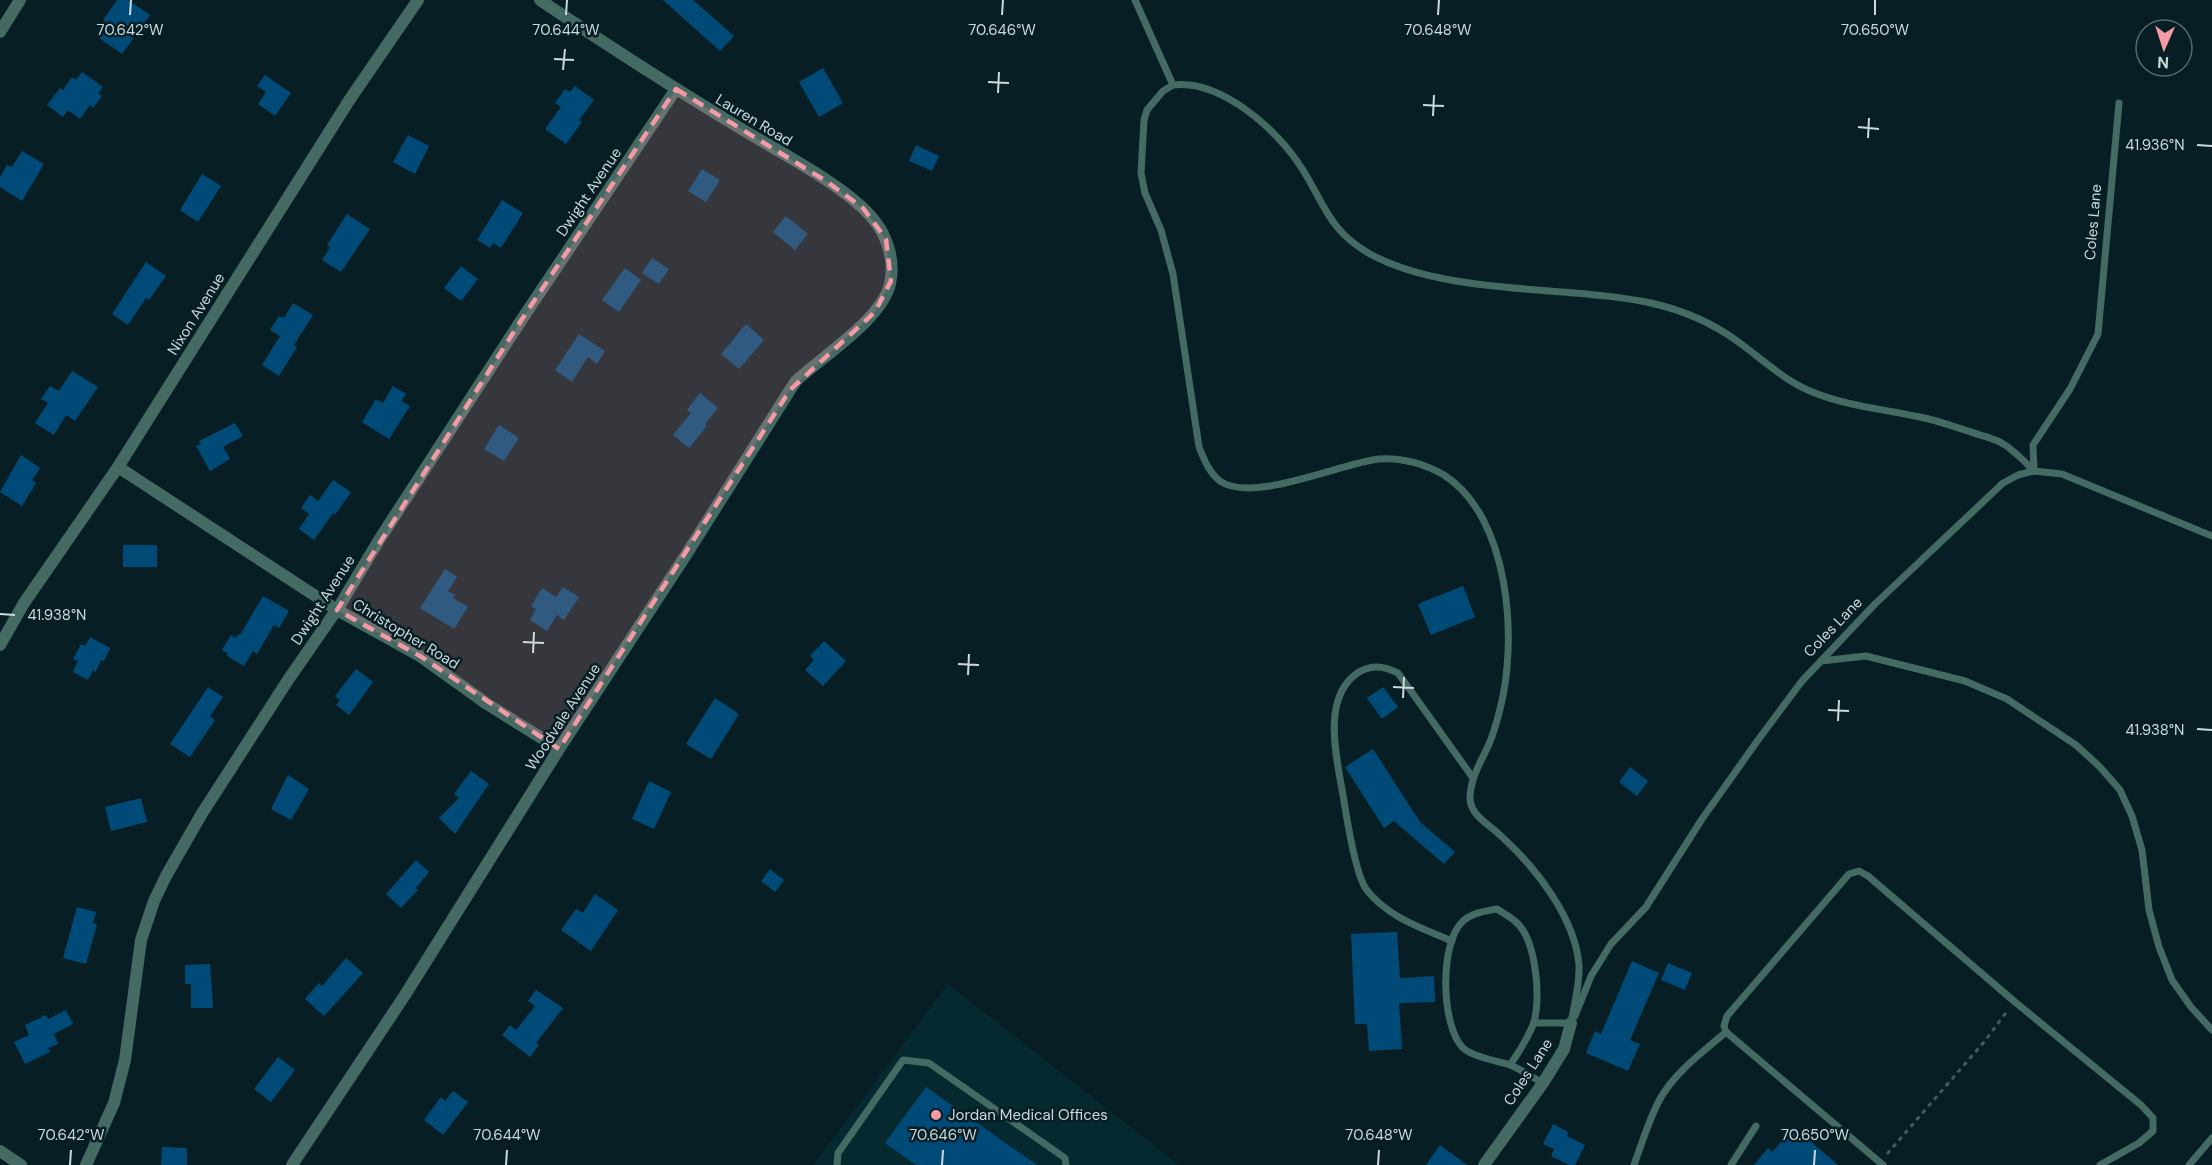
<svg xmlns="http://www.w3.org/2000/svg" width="2212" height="1165" font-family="'DM Sans',sans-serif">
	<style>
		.built { fill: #062930 }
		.building { fill: #004a78 }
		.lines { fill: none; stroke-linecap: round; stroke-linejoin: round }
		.path { stroke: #44595d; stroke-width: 3; stroke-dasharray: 4.5 4.5; stroke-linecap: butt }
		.lane { stroke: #446a63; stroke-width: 7 }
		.street { stroke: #446a63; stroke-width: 12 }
		.marked { fill: #f49aa5; fill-opacity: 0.2; stroke: #f49aa5; stroke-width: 4.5; stroke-dasharray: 12 8; stroke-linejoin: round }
		.ticks { fill: none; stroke: #cbd9dc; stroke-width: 2 }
		.poi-dot { fill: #f49aa5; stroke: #071f24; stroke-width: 2 }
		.labels { text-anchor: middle; stroke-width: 5; stroke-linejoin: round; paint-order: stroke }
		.street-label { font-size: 15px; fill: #cbd9dc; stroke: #071f24 }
		.poi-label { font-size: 15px; fill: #cbd9dc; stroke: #071f24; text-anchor: start }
		.ticks-label { font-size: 15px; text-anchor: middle; fill: #cbd9dc; stroke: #071f24; stroke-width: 5; stroke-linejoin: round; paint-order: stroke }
	</style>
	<rect width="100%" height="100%" fill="#071f24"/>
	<path class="built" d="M948,984l231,181h-366z"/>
	<g class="building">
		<path d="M117,0h11l22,15 -28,39 -23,-16 10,-14 -6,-4z"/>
		<path d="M663,0h30l41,36 -14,15z"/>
		<path d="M823,68l20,35 -24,14 -20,-35z"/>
		<path d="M82,72l21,15 -5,6 4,3 -9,12 -3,-3 -10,14 -12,-9 -5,7 -16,-12 13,-17 3,2 9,-13 4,3z"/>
		<path d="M265,75l26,18 -16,23 -17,-12 8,-12 -9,-6z"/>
		<path d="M575,86l19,14 -15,20 3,2 -16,22 -21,-15 16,-22 -6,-4 10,-14 5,3z"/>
		<path d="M408,135l21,11 -14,28 -22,-12z"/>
		<path d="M916,145l23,11 -7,15 -23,-10z"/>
		<path d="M22,151l22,13 -22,37 -22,-14v-10l7,-12 5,2z"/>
		<path d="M702,169l18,11 -14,22 -18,-11z"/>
		<path d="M202,174l19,12 -23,36 -18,-12z"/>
		<path d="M502,200l21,13 -22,35 -8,-5 -3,5 -13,-8z"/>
		<path d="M347,214l23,15 -29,43 -19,-12 8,-13 -3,-2z"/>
		<path d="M786,216l22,18 -13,16 -22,-18z"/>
		<path d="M652,258l17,11 -10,15 -17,-11z"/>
		<path d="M146,262l20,14 -17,24 -3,-2 -18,27 -16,-11z"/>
		<path d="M461,266l17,13 -17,22 -17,-13z"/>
		<path d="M625,268l16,12 -22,32 -17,-12z"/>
		<path d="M293,303l20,12 -19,30 3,2 -18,29 -17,-11 18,-29 -10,-6 9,-14 5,2z"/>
		<path d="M746,324l18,16 -25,29 -18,-15z"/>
		<path d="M579,334l26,17 -8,13 -9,-7 -16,25 -17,-12z"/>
		<path d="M72,371l26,16 -23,34 -9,-6 -12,20 -19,-12 13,-20 -7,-4 9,-13 9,5z"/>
		<path d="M393,386l13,8 -5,7 9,5 -21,33 -27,-17 14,-23 7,4z"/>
		<path d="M700,393l18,15 -13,16 2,2 -18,22 -16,-13 18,-22 -4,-3z"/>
		<path d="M235,423l8,13 -20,11 7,12 -20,12 -14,-25 5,-2 -2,-3z"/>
		<path d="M499,425l20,13 -15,23 -20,-12z"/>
		<path d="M21,455l19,13 -8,12 4,3 -14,23 -22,-14z"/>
		<path d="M333,480l18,12 -16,23 -2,-2 -19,27 -15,-11 10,-15 -8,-6 9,-13 8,6z"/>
		<rect x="123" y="545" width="34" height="22"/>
		<path d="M445,569l12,8 -9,14 7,4 -2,3 15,9 -14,22 -34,-21z"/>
		<path d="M1463,586l12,31 -44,18 -13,-31z"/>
		<path d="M563,587l16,10 -15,23 -7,-5 -10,16 -17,-11 6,-11 -5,-3 11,-18 14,9z"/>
		<path d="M263,596l26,15 -10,17 -5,-3 -17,29 -4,-3 -9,15 -17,-10 1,-2 -6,-4 9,-15 5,3 2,-4 2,1z"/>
		<path d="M90,637l20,11 -6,13 -3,-1 -5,12 -3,-2 -5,10 -15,-8 5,-11 -5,-2 8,-15 4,2z"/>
		<path d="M824,641l22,20 -23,25 -18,-16 9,-10 -4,-4z"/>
		<path d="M356,669l17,13 -24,33 -13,-10 4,-5 -5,-4z"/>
		<path d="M208,687l15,10 -13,19 5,4 -25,37 -20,-13z"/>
		<path d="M1383,687l15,20 -16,12 -15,-21z"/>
		<path d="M715,698l24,16 -28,45 -25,-15z"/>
		<path d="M1373,749l47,73 35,30 -11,12 -50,-43 -10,7 -39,-61z"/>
		<path d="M1630,767l18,14 -11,15 -18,-14z"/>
		<path d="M471,771l18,13 -34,50 -16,-16 20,-20 -5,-4z"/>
		<path d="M288,775l21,14 -18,31 -20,-11z"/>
		<path d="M649,781l22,11 -17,37 -22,-10z"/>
		<path d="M141,798l6,24 -36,9 -6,-24z"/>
		<path d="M416,860l13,12 -13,16 2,2 -17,18 -15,-14z"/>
		<path d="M770,869l14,11 -9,12 -14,-11z"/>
		<path d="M595,894l23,16 -27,41 -30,-21 15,-21 7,4z"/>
		<path d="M77,907l19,5 -3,11 4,1 -11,40 -23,-6z"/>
		<path d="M1397,932l3,46 34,-2 1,26 -36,1 3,46 -33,2 -2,-27h-12l-4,-90z"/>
		<path d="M346,958l17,15 -39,43 -19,-17 14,-16 3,3z"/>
		<path d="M1632,961l27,12 -29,67 10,4 -12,27 -42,-18 9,-22 6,3z"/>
		<path d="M1668,963l24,10 -7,17 -24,-10z"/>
		<path d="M210,964l3,44h-22v-24h-6v-19z"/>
		<path d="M536,990l27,18 -27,35 3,2 -9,12 -28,-22 8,-10 6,5 19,-24 -7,-5z"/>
		<path d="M66,1010l7,14 -19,10 4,10 -10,4 2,4 -25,12 -11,-22 15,-7 -4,-10 21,-10 2,4z"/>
		<path d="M278,1057l17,13 -24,32 -17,-13z"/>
		<path d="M926,1087l111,78h-121l-31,-22z"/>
		<path d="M453,1091l15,11 -25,33 -19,-15 17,-23 4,4z"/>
		<path d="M1553,1124l15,8 -1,4 18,9 -10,20h-6l-18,-9 3,-7 -11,-5z"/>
		<path d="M1794,1127l44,38h-84l14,-17 4,4z"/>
		<path d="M1440,1145l27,20h-41z"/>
		<path d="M162,1147l25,1v17h-26z"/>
	</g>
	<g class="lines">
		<path class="path" d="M1887,1154l97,-112 24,-32"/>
		<g class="lane">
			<path d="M1135,0l38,85c47,-6 104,44 128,82 24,37 27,63 69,87 77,42 196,31 281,49 31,7 60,19 86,38 24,17 45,38 73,50 35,15 73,18 110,26 16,3 32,9 48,14 10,4 22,6 32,11 13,7 24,19 34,29"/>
			<path d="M1173,85l-10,6 -16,19 -3,10 -3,53 4,20 16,37 12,44 26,173c5,12 10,26 21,34 32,23 121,-18 159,-22 22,-2 46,5 65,16 66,42 74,166 56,234 -3,12 -6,24 -11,35 -8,18 -19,34 -19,55 1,17 20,26 31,37 34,31 74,81 78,129 1,19 -5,40 -8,58"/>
			<path d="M2034,471l-1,-26 37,-56 28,-55 21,-231"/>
			<path d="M1821,661l45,-5 99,25 42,18 69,46 24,22 20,23 12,26 10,34 7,60 10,37 13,33 19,27 21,23"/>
			<path d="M1452,941c-30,-13 -65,-24 -86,-52 -10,-14 -19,-69 -22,-88 -6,-38 -25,-104 15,-129 13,-8 26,-6 39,1l75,105"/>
			<path d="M1575,1016l16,-40 20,-32 35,-37 56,-88 56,-79 44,-59 73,-77 128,-121 15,-8 16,-4 28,3 150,62"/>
			<path d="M1534,1023h37"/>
			<path d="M1510,1065c9,-13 17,-26 23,-40 9,-24 3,-86 -17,-103 -5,-5 -13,-9 -19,-13 -12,2 -25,4 -34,12 -24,22 -22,105 0,127 10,9 34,13 47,17 12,5 22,12 33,18"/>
			<path d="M837,1165l1,-12 65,-93 26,3 136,95 1,7"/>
			<path d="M1634,1165c8,-22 15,-46 26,-66 15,-27 44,-48 66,-67"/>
			<path d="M1731,1165l25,-39"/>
			<path d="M1883,1165l-157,-133 -2,-6 3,-10 122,-142 10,-3 9,5 147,126 126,103 12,13v13l-14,12 -39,22"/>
			<path d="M2189,1165l23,-27"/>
		</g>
		<g class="street">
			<path d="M0,32l20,-32"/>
			<path d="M118,467l219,143 83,46 67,48 72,45"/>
			<path d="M0,645l24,-42 94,-136 232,-368 68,-99"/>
			<path d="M0,1151l21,14"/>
			<path d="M86,1165l28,-62 11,-43 16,-120 13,-39 12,-25 35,-61 87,-135 52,-75 39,-65 143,-221 154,-230"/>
			<path d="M292,1165l113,-170 154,-246 127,-194 104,-165 6,-9c27,-25 86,-62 94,-97 5,-22 -2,-47 -16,-64 -28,-35 -99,-70 -139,-95 -66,-40 -131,-82 -195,-125"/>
			<path d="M1484,1165l59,-82 21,-34 7,-26"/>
		</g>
	</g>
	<path class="marked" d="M676,89l150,92 37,27 23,31 5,42 -16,31 -85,78 -231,359 -139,-93 -83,-46 185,-291z"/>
	<path class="ticks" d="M130,15l1,-15M566,15l1,-15M1002,15l1,-15M1438,15l1,-15M1875,15v-15M554,59l20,1M563,70l2,-21M988,82l21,1M998,93l1,-21M1423,105l21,1M1433,116l1,-21M1858,127l21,2M1868,138l1,-20M2197,145l15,1M0,614l15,1M523,642l21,1M533,653l1,-21M958,664l21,1M968,675l1,-21M1393,687l21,1M1403,698l1,-21M1828,710l21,1M1838,721l1,-21M2197,729l15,1M70,1165l1,-15M506,1165l1,-15M942,1165l1,-15M1378,1165l1,-15M1814,1165l1,-15"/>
	<circle class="poi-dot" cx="936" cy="1115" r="6"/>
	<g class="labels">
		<g class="street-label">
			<text transform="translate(754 120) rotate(31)" y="5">Lauren Road</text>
			<text transform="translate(589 192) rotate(-56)" y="5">Dwight Avenue</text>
			<text transform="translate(2093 222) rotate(-85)" y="5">Coles Lane</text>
			<text transform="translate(196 314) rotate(-58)" y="5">Nixon Avenue</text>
			<text transform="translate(323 600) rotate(-57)" y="5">Dwight Avenue</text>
			<text transform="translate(1833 627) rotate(-46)" y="5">Coles Lane</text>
			<text transform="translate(406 634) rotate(31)" y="5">Christopher Road</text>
			<text transform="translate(563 717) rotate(-57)" y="5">Woodvale Avenue</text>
			<text transform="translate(1528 1072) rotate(-57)" y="5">Coles Lane</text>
		</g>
		<g class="poi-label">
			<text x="948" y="1120">Jordan Medical Offices</text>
		</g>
	</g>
	<g class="ticks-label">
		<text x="130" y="35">70.642°W</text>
		<text x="566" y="35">70.644°W</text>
		<text x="1002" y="35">70.646°W</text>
		<text x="1438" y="35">70.648°W</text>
		<text x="1875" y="35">70.650°W</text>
		<text x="2155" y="150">41.936°N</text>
		<text x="57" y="620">41.938°N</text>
		<text x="2155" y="735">41.938°N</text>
		<text x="71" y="1140">70.642°W</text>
		<text x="507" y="1140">70.644°W</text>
		<text x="943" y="1140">70.646°W</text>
		<text x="1379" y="1140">70.648°W</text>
		<text x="1815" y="1140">70.650°W</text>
	</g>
	<g transform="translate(2164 48) rotate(183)"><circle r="28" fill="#071f24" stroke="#55696e" stroke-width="1.5"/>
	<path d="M0-4.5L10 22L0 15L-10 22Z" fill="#f49aa5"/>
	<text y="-9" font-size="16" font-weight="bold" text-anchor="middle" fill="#cbd9dc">N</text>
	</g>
</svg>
